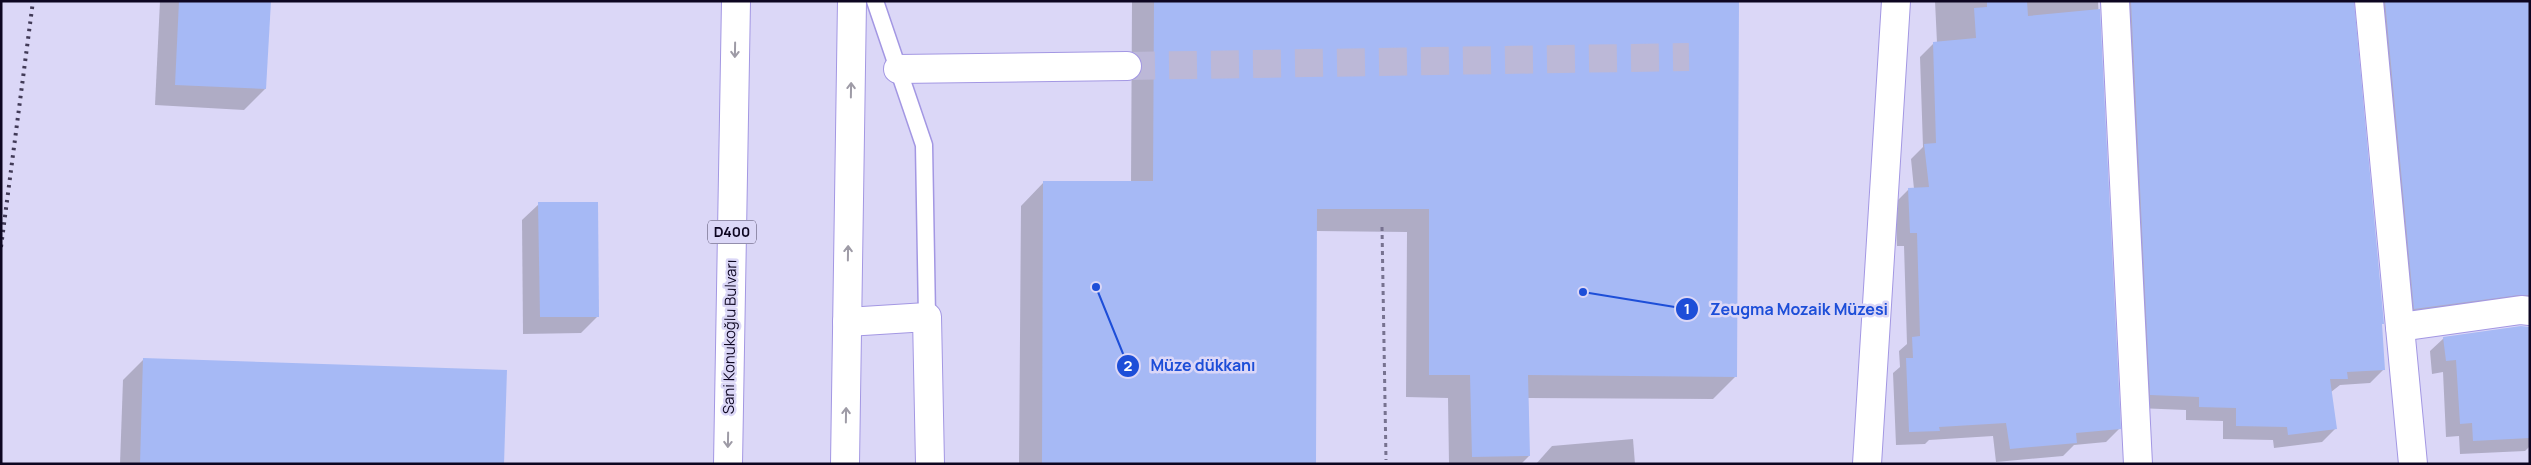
<svg xmlns="http://www.w3.org/2000/svg" width="2531" height="465" font-family="Manrope,sans-serif">
	<style>
		.shadow { fill: #0003 }
		.building { fill: #a6b9f5 }
		.lines { fill: none; stroke-linecap: round; stroke-linejoin: round }
		.street-tunnel { stroke: #bcb8d7; stroke-width: 28; stroke-dasharray: 28 14; stroke-linecap: butt }
		.lane-casing { stroke: #a397e3; stroke-width: 19 }
		.street-casing { stroke: #a397e3; stroke-width: 30 }
		.highway-casing { stroke: #a397e3; stroke-width: 30 }
		.path { stroke: #777290; stroke-width: 3; stroke-dasharray: 4 4; stroke-linecap: butt }
		.lane { stroke: #fff; stroke-width: 16 }
		.street { stroke: #fff; stroke-width: 28 }
		.highway { stroke: #fff; stroke-width: 28 }
		.rail { stroke: #413a57; stroke-width: 4; stroke-dasharray: 2.5 5; stroke-linecap: butt }
		.oneway { stroke: #9e9ba6 }
		.labels { text-anchor: middle; stroke-width: 5; stroke-linejoin: round; paint-order: stroke }
		.shield { fill: #dbd7f7; stroke: #4b4561; stroke-width: 1 }
		.shield-label { font-size: 14px; font-weight: bold; fill: #0d0621 }
		.street-label { font-size: 15px; fill: #0d0621; stroke: #dbd7f7 }
		.leader { fill: none; stroke: #1d4ed8; stroke-width: 2 }
		.callout-dot { fill: #1d4ed8; stroke: #dbd7f7; stroke-width: 2 }
		.mark-label { font-size: 15px; text-anchor: middle; font-weight: bold; fill: #fff }
		.callout-label { font-size: 16px; text-anchor: middle; font-weight: bold; fill: #1d4ed8; stroke: #dbd7f7; stroke-width: 5; stroke-linejoin: round; paint-order: stroke }
	</style>
	<rect width="100%" height="100%" fill="#dbd7f7"/>
	<g class="shadow">
		<path d="M160,1h109l-4,88 -21,21 -89,-5z"/>
		<path d="M1132,1h606l-2,375 -23,23 -185,-1 1,58 -8,8h-72l-1,-66 -42,-1 1,-165 -91,-1 -2,233h-295l2,-258 23,-24 87,1z"/>
		<path d="M1935,1h163l21,428 -13,13 -32,3 -11,11 -67,6 -3,-26 -64,4 -4,4 -29,1 -3,-72 7,-6 -1,-16 8,-7 -3,-98h-7l-2,-43 13,-13 6,-1 -3,-30 12,-12 -3,-90 13,-13 4,-1z"/>
		<path d="M2110,1h242l32,368 -14,14 -30,2 -9,7 4,37 -13,13 -48,6 -1,-8 -50,-1v-18l-37,-1v-10l-49,-2z"/>
		<path d="M2364,1h166v316l-129,5z"/>
		<path d="M539,204l59,112 -17,17 -58,1 -1,-114z"/>
		<path d="M2530,327v119l-5,5 -65,3 -1,-18 -13,1 -3,-65 -11,2 -2,-23 14,-13z"/>
		<path d="M144,359l359,105h-383l3,-84z"/>
		<path d="M1633,439l2,25h-99l16,-18z"/>
	</g>
	<g class="building">
		<path d="M179,1h92l-5,88 -91,-4z"/>
		<path d="M1154,1h585l-2,376 -209,-2 2,81 -58,1 -2,-82h-41v-166h-112l-1,255h-274l1,-283h110z"/>
		<path d="M1987,1h40l1,15 72,-7 21,420 -45,4 1,10 -67,6 -4,-26 -67,4 1,4 -31,1 -3,-74h7l-1,-21 8,-1 -3,-103h-7l-2,-45 21,-1 -5,-43 12,-1 -3,-101 43,-4 -2,-30 13,-1z"/>
		<path d="M2131,1h223l30,323h-2l3,46 -38,2 1,7h-18l7,50 -49,6 -1,-8 -51,-1v-18l-37,-1v-10l-49,-2z"/>
		<path d="M2385,1h145v294h-11l-105,14z"/>
		<path d="M538,202h60l1,115h-59z"/>
		<path d="M2521,326l8,1 1,111 -57,3 -1,-18 -12,1 -4,-64 -10,1 -3,-24z"/>
		<path d="M143,358l364,12 -3,94h-364z"/>
	</g>
	<g class="lines">
		<path class="street-tunnel" d="M1127,66l562,-9"/>
		<g class="lane-casing">
			<path id="lane" d="M875,1l49,144 3,172"/>
		</g>
		<g class="street-casing">
			<g id="street">
				<path d="M2115,1l23,463"/>
				<path d="M2369,1l44,463"/>
				<path d="M898,69l229,-3"/>
				<path d="M847,322l80,-5 3,147"/>
				<path d="M2400,327l121,-17 9,1"/>
				<path d="M1867,464l29,-463"/>
			</g>
		</g>
		<g class="highway-casing">
			<g id="highway">
				<path d="M728,464l8,-463"/>
				<path d="M845,464l7,-463"/>
			</g>
		</g>
		<path class="path" d="M1382,227l4,233"/>
		<use href="#lane" class="lane"/>
		<use href="#street" class="street"/>
		<use href="#highway" class="highway"/>
		<path class="rail" d="M1,247l32,-246"/>
	</g>
	<defs><path id="oneway-shaft" d="M-6 0H5M1.5-3L5.5 0L1.5 3" fill="none" stroke-width="1.6" stroke-linecap="round" stroke-linejoin="round" transform="scale(1.25)"/></defs>
	<g class="oneway">
		<use href="#oneway-shaft" transform="translate(735 50) rotate(91)"/>
		<use href="#oneway-shaft" transform="translate(851 90) rotate(-89)"/>
		<use href="#oneway-shaft" transform="translate(848 253) rotate(-89)"/>
		<use href="#oneway-shaft" transform="translate(846 415) rotate(-89)"/>
		<use href="#oneway-shaft" transform="translate(728 440) rotate(91)"/>
	</g>
	<g class="labels">
		<rect class="shield" x="708" y="220.5" width="48" height="23" rx="4"/>
		<g class="shield-label">
			<text x="732" y="237">D400</text>
		</g>
		<g class="street-label">
			<text transform="translate(730 337) rotate(-89)" y="5">Sani Konukoğlu Bulvarı</text>
		</g>
	</g>
	<path class="leader" d="M1583 292L1687 309M1096 287L1128 366"/>
	<g class="callout-dot">
		<circle cx="1583" cy="292" r="5"/>
		<circle cx="1096" cy="287" r="5"/>
		<circle cx="1687" cy="309" r="12"/>
		<circle cx="1128" cy="366" r="12"/>
	</g>
	<g class="mark-label">
		<text x="1687" y="314">1</text>
		<text x="1128" y="371">2</text>
	</g>
	<g class="callout-label">
		<text x="1799" y="315">Zeugma Mozaik Müzesi</text>
		<text x="1203" y="371">Müze dükkanı</text>
	</g>
	<rect width="2531" height="465" fill="none" stroke="#0d0621" stroke-width="5"/>
</svg>
